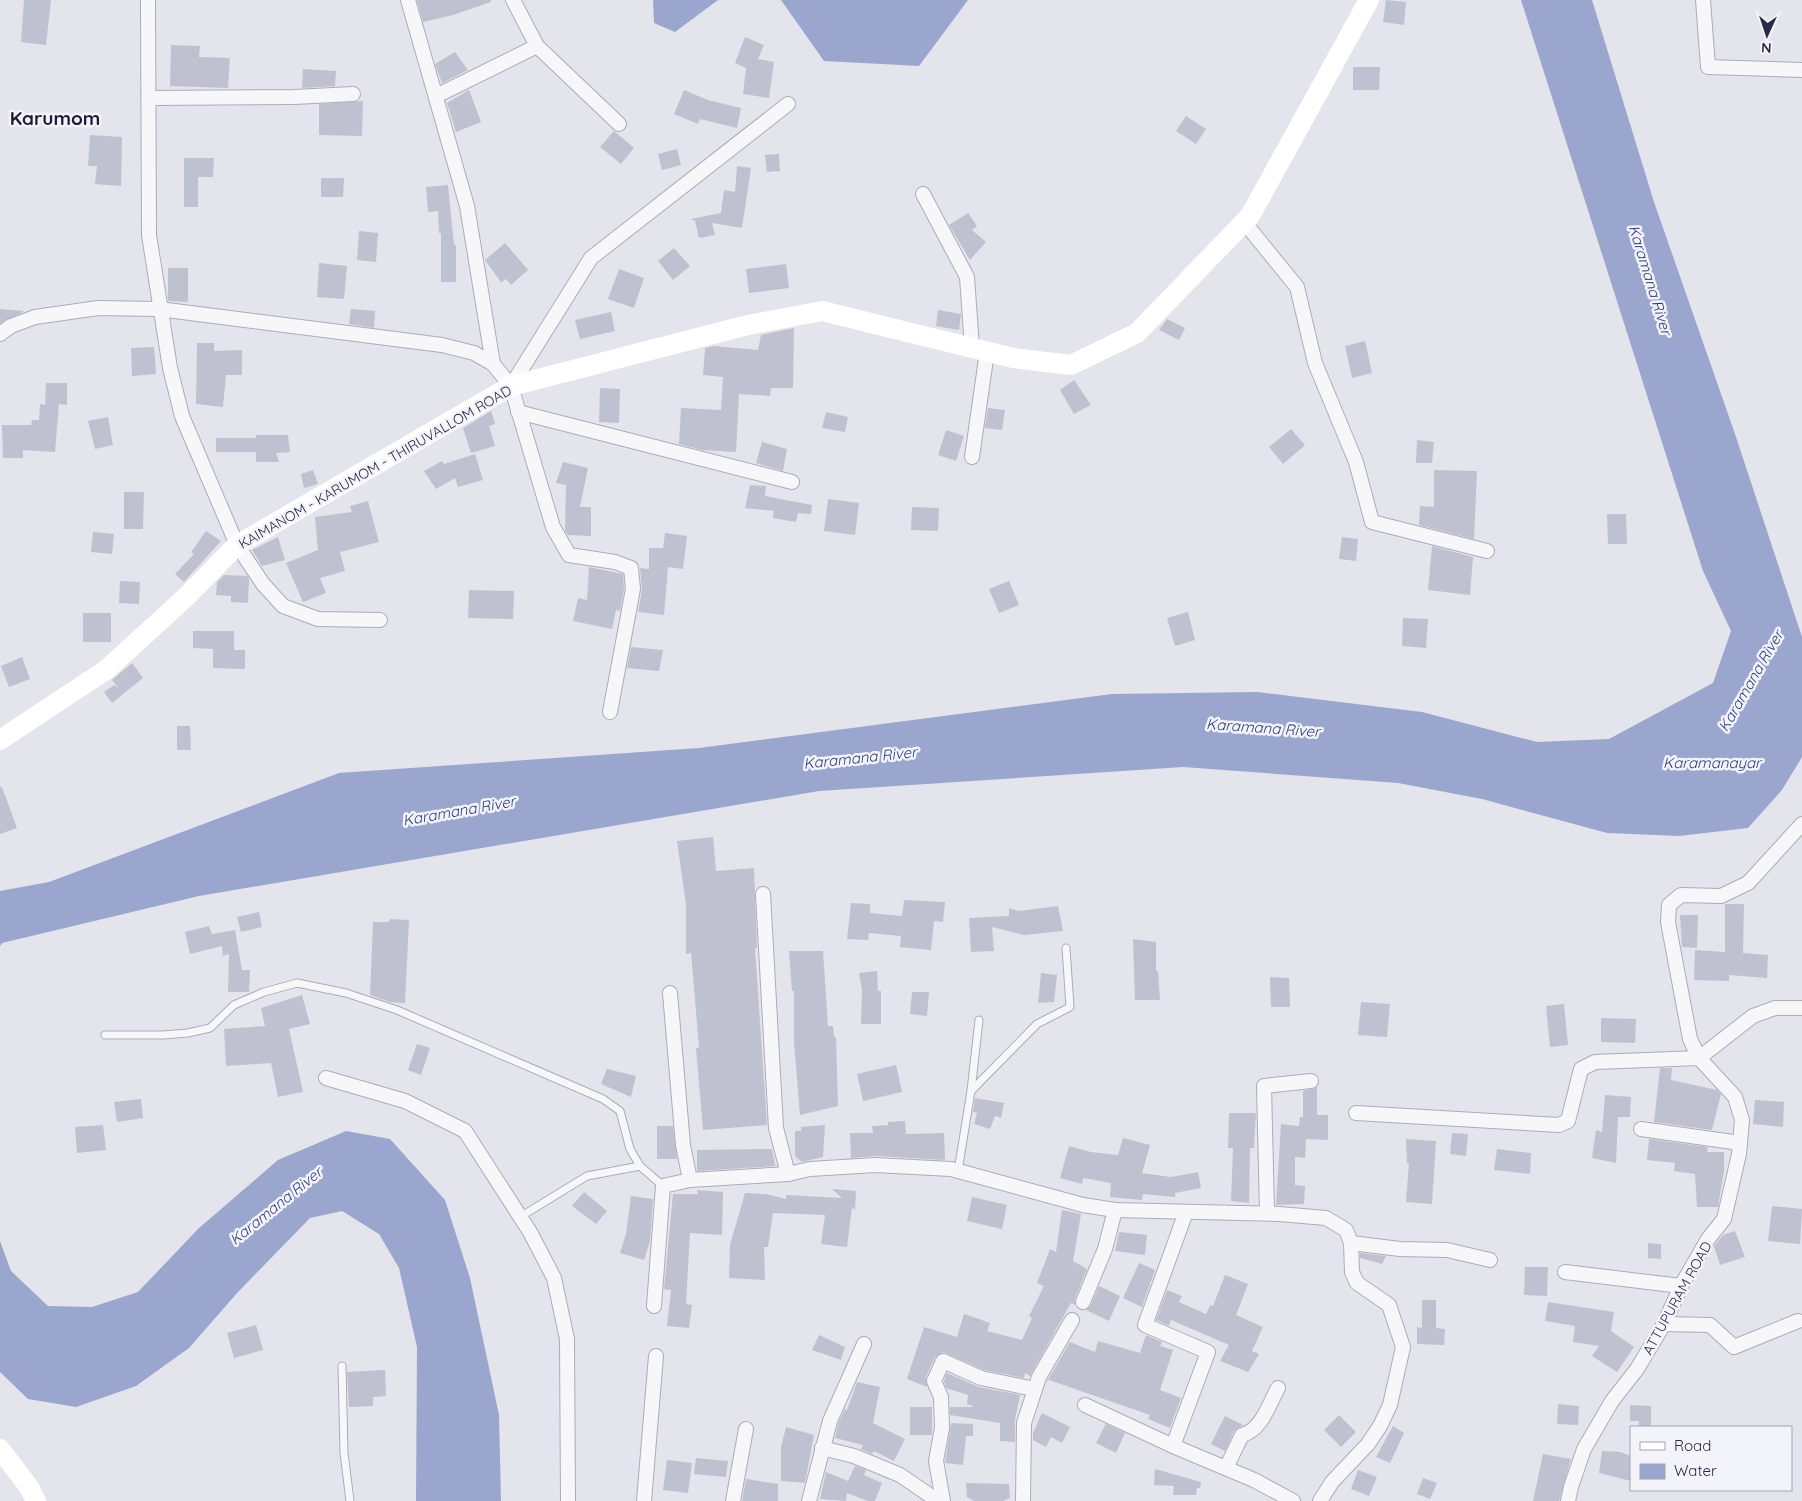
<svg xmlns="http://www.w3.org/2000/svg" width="1802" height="1501" font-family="Quicksand,sans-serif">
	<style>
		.water { fill: #9ba6cf }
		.building { fill: #c0c1d0 }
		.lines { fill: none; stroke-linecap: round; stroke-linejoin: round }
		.service-casing { stroke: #abacba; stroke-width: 9 }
		.minor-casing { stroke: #abacba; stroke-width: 16 }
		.service { stroke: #f7f7fa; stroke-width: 7 }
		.minor { stroke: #f7f7fa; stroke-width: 14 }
		.secondary { stroke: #fff; stroke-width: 20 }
		.labels { text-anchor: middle; stroke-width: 5; stroke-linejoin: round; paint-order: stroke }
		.street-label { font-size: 14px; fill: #292b47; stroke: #f3f4f9 }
		.water-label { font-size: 15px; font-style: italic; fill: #2f3b7f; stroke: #f3f4f9 }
		.district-label { font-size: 19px; font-weight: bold; fill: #1b1c38; stroke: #f3f4f9 }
	</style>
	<rect width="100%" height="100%" fill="#e3e4ec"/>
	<g class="water">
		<path d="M653,0h65l-43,32 -21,-9z"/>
		<path d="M781,0h187l-49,66 -95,-5z"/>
		<path d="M1521,0h71l62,202 81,232 67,203v120l-20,33 -34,38 -69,8 -72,-3 -125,-34 -84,-16 -215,-16 -364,24 -620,105 -197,47 -2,3v-55l49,-9 290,-109 360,-25 413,-54 145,-2 165,20 115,30 72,-3 104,-56 18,-52 -28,-60z"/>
		<path d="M346,1131l44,8 55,61 25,78 29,137 2,86h-85l1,-154 -18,-79 -20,-34 -37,-23 -32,7 -72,74 -49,56 -53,38 -60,21 -48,-8 -28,-27v-131l11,30 37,35 44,1 46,-15 61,-64 79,-68z"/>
	</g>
	<g class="building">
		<path d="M24,0h27l-5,45 -25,-3z"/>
		<path d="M417,0h74v2l-38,13 -30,7z"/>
		<path d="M1386,0l20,2 -2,23 -21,-3z"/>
		<path d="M745,37l19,8 -6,14 16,3 -5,36 -26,-4 3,-26 -11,-5z"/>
		<path d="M171,45l29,1 -1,11 31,1 -2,30 -58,-2z"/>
		<path d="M455,52l13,18 -26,13 -7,-19z"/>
		<path d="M1353,67h27l-1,23h-26z"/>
		<path d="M303,69l33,2 -1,15 -33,2z"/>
		<path d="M469,90l12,32 -25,10 -9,-29z"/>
		<path d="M684,90l24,10 33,8 -4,20 -37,-9 -2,5 -24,-10z"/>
		<path d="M363,101l-1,35 -43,-1v-31z"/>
		<path d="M1186,116l20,13 -10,15 -20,-13z"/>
		<path d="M614,131l20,17 -13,16 -21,-17z"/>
		<path d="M90,135l32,2 -1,49 -26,-2 2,-18h-9z"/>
		<path d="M677,149l4,16 -19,5 -4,-16z"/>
		<path d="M779,154l1,17 -13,1 -2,-17z"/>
		<path d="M184,158h30l-1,19h-15v30h-14z"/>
		<path d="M737,166l14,2 -9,60 -30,-5 3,12 -16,3 -4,-17 -4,-2 30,-6 3,-23 11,2z"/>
		<path d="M321,178h23l-1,19h-22z"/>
		<path d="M448,185l6,60h2v37h-15v-49h-2l-1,-22 -10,1 -2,-25z"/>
		<path d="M968,213l9,13 -5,4 14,12 -16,18 -21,-35z"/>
		<path d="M359,231l19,2 -2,29 -19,-2z"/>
		<path d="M505,243l23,27 -17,15 -5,-6 -5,3 -16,-22z"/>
		<path d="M674,248l16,18 -17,14 -15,-19z"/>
		<path d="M319,263l28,3 -3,33 -27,-2z"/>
		<path d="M786,264l3,24 -40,5 -3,-24z"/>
		<path d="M168,268h20v34l-20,-1z"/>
		<path d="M619,269l25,9 -10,30 -26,-9z"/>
		<path d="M0,309l23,2v1l-23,11z"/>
		<path d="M351,309l24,2 -1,17 -25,-4z"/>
		<path d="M938,310l23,4 -2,16 -23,-4z"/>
		<path d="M611,312l4,19 -35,8 -5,-19z"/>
		<path d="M1167,319l18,9 -6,12 -20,-10z"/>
		<path d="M794,328l-1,60h-22l-1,8 -31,-2 -3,58 -34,-2 -23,-6 2,-36 40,2 2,-33 -20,-2 2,-27 9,-2 44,4 3,-15z"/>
		<path d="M1365,341l7,32 -20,5 -7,-32z"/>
		<path d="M197,343h17v8l28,-1v25h-16l-3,32 -27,-3z"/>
		<path d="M154,347l2,27 -24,2 -1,-28z"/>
		<path d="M1074,380l17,25 -17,9 -14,-24z"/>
		<path d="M46,383h21v22l-8,-1 -4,48 -32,-2v8h-20l-1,-33h29l1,-5h7l1,-16 5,1z"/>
		<path d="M600,388l20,1 -1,34 -20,-1z"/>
		<path d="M988,408l17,2 -3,20 -17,-2z"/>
		<path d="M491,411l4,13 -6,2 6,20 -24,7 -8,-25z"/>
		<path d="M826,412l22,5 -3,15 -23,-4z"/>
		<path d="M108,417l5,28 -18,4 -7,-28z"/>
		<path d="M1291,429l14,16 -22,19 -14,-17z"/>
		<path d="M946,430l18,6 -8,25 -18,-6z"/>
		<path d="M256,435h32l2,17 -14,1 3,9h-23v-10h-40v-14h40z"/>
		<path d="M1417,440l17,2 -2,21h-16z"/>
		<path d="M762,442l25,7 -4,22 -27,-8z"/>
		<path d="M475,454l8,26 -25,7 -3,-9 -19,11 -12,-18 18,-10 2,3z"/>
		<path d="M563,462l25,6 -8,39h11v29l-23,-1 -3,-4 1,-46 -10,-2z"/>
		<path d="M313,470l5,14 -14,4 -3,-14z"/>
		<path d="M1434,470l43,1 -3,68 -55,-14 1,-19 14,1z"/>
		<path d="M750,485l16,1 -1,10 47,9 -1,9 -13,-1 -2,9 -23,-4 1,-7 -29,-3z"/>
		<path d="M124,492h20l-1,37h-19z"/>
		<path d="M828,499l31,4 -4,32 -31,-4z"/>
		<path d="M368,501l11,41 -39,10 5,19 -25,7 6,15 -23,9 -17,-39 32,-13 -3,-33 37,-5 -2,-6z"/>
		<path d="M912,507l27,1 -1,23 -27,-1z"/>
		<path d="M1607,514h19l1,30h-19z"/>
		<path d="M206,531l15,10 -37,41 -9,-8 19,-20 -3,-2z"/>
		<path d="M93,532l21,2 -2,20 -21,-2z"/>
		<path d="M665,533l22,3 -4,33 -15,-2 -4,48 -26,-3 4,-22 -2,-22 9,1v-21h14z"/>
		<path d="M278,537l7,23 -23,6 -10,-16z"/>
		<path d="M1342,537l16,2 -2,22 -17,-2z"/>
		<path d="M1432,546l41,11 -3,38 -42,-5z"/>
		<path d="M589,567l34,7 1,15 -4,22 -4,-1 -4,19 -39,-8 5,-23 9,2z"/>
		<path d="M224,575l23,1 2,3 -1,24 -17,-1v-6l-15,-1 1,-13z"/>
		<path d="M120,581l20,1 -1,22 -20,-1z"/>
		<path d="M1009,581l10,24 -20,8 -10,-24z"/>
		<path d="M469,590l45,1 -1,28 -45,-1z"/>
		<path d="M1188,612l7,28 -20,6 -8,-28z"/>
		<rect x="83" y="613" width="28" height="29"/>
		<path d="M1403,618l25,1 -2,29 -24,-2z"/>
		<path d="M193,631h41v19h11v19l-32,-1v-19l-20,-1z"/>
		<path d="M631,647l32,3 -4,21 -32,-3z"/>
		<path d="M22,657l8,22 -21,8 -8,-21z"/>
		<path d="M132,663l11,15 -31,25 -8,-11 10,-7 5,4 -7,-9z"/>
		<path d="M177,726h13l1,24h-14z"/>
		<path d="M0,787h2l15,41 -17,6z"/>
		<path d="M713,837l3,34 38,-3 3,80h-2l12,177 -64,5 -7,-82h3l-4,-49 -4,-46 -5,1v-49l-9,-64z"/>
		<path d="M904,900l41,2 -2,20 -9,-1 -3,29 -31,-3 1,-11 -32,-3 -1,7 -21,-1 4,-36 19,1v9l32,3z"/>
		<path d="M1725,904h19l-1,49 25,2 -1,23 -38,-3v6l-35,-1 1,-30 30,2z"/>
		<path d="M1058,906l5,25 -39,4 -32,-8 2,24 -23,1 -2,-34 40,-2v-8l9,3z"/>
		<path d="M259,912l3,15 -21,5 -4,-15z"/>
		<path d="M1680,915h18l-1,33 -15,-1z"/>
		<path d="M390,919l19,1 -4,83 -15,-1 -20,-7 3,-73h16z"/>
		<path d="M209,926l3,8 23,-4 7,40h8l-1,22h-21l1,-38 -6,2 -1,-10 -32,8 -5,-22z"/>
		<path d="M1133,939l23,3v29h2l2,29h-25z"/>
		<path d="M789,951h34l5,75h5l1,11h2l2,69 -38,9 -6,-73v-51h-2z"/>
		<path d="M877,971l1,20h3v33h-20l1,-34 -3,-17z"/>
		<path d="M1041,973l16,2 -3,27 -16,1z"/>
		<path d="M1270,977l19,1 1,29h-19z"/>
		<path d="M912,992h17l-2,24 -17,-2z"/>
		<path d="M302,995l8,29 -21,5 14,63 -25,5 -7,-34 -45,3 -2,-37 41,-3 -4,-18z"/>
		<path d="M1361,1002l29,2 -3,33 -29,-2z"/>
		<path d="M1564,1004l4,41 -18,2 -4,-41z"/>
		<path d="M1601,1018l35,1 -1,24 -34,-1z"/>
		<path d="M417,1044l13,4 -9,27 -13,-5z"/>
		<path d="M896,1065l6,27 -39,9 -6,-27z"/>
		<path d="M1660,1068h12l-1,12 46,10 4,4 -9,36 -58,-8z"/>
		<path d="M607,1069l29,7 -5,21 -30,-13z"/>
		<path d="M1317,1087v28h11v25l-22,-1 -1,19 -10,-1v28l10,1 -1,18 -28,1 5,-81 18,2 1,-9h3v-26z"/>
		<path d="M1605,1095l26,2 -1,20h-12l-2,46 -24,-5 4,-28 6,2z"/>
		<path d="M975,1098l29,5 -3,15 -6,-2 -5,13 -16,-5 3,-11 -4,-1z"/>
		<path d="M141,1099l2,19 -26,4 -3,-20z"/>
		<path d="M1755,1100l29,2 -1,25 -30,-3z"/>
		<path d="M1229,1113h27l-2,35h-4l-1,55 -18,-2 2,-53h-5z"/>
		<path d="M905,1121l1,13 38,-1 1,27 -70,-4 -24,2 -1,-25h23l-1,-7 16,-1v-3z"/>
		<path d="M103,1125l3,25 -29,3 -2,-26z"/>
		<path d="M825,1125l-2,32 -21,5 -7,-6v-25h6v-4z"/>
		<path d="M657,1126h16l4,33h-20z"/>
		<path d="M1452,1133l16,1 -2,22 -16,-2z"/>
		<path d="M1123,1138l27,7 -8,28 29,4 27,-5 3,16 -26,5v4l-32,-3 -1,6 -32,-3 1,-14 -28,-5 -1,6 -22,-6 9,-32 22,6 27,3z"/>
		<path d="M1406,1139l30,2 -4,63 -26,-2 3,-39h-2z"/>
		<path d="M1649,1139l59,8 -1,5h17v19l-6,36h-21l-2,-33 -21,-3 1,-8 -28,-3z"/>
		<path d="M772,1149l3,17 -78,5v-21z"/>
		<path d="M1497,1149l34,4 -1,21 -36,-4z"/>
		<path d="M832,1189l24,2 -1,19 -3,-3 -5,40 -26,-3 4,-29 -52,-2 -5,34h-4l1,33 -36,-2 1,-33 15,-52 21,1 20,5v-4l56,3z"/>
		<path d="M697,1190l26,2 -1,43 -32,-2 -4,71 6,1 -3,23 -22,-2 4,-36 -7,-1 9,-95h25z"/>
		<path d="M584,1192l23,19 -11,13 -24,-18z"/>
		<path d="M631,1196l22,3 -3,42 -6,19 -24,-7 6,-19z"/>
		<path d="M972,1197l35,8 -5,24 -35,-8z"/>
		<path d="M1772,1206l30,3 -2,35 -32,-3z"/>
		<path d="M1062,1210l19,4 -8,47 14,8 -12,30v6l-4,-2 -41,73 -5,-3 -1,5 -40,-8 -41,-18 -8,5 -9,20 1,10 -20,-8 17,-52 33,10 7,-23 26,9 -3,8 35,9 10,-22 -3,-2 15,-30 -7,-3 13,-34 6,3z"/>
		<path d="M1735,1231l10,26 -25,8 -6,-19 9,-11z"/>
		<path d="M1119,1232l28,3 -2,20 -30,-4z"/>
		<path d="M1648,1243l13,1v15l-13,-1z"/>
		<path d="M1360,1253l26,3 -4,8 -22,-6z"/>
		<path d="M1139,1263l16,7 -13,37 -19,-9z"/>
		<path d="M1525,1267h23l-1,29 -23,-1z"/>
		<path d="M1225,1275l23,9 -12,31 27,12 -11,24 7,3 -11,18 -28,-11 9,-16 -58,-25 -2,6 -13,-6 11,-30 15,6 -3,6 27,12 4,-9 3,1z"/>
		<path d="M1099,1286l21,10 -11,25 -23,-11 5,-5z"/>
		<path d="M1422,1300h14v28l9,1 -1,16 -27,-1v-17l5,1z"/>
		<path d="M1548,1302l66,10 -3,19 23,16 -17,25 -25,-16 7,-10 -26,-4 2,-16 -30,-5z"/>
		<path d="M256,1325l7,25 -29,8 -7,-25z"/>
		<path d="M819,1335l26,12 -4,13 -29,-10z"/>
		<path d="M1146,1335l16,7 -2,4 13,4 -13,40 21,8 -11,30 -22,-9 2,-4 -101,-35 -3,3 24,-41 25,10 3,-11 42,12z"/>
		<path d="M385,1370l1,26 -13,1v9l-24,1 -2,-35z"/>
		<path d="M947,1373l32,14 41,8 -5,25v22l-15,-1v-18l-50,-8v-8h24l-7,-3 1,-9 -22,-7 -2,-7z"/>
		<path d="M857,1382l23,5 -7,36 32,16 -11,22 -20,-10 -2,3 -11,-5 2,-4 -28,-7 3,-14 7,-15 2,1z"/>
		<path d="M1558,1404l21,2 -1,19 -21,-1z"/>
		<path d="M1630,1405l21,1v21h-12v-6h-9z"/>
		<rect x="910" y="1407" width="22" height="28"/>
		<path d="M1042,1413l28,14 -8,16 -11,-6 -5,10 -13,-7v-7z"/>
		<path d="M1339,1415l17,17 -15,15 -17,-17z"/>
		<path d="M1225,1416l18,9 -9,6 -9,20 -14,-7z"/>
		<path d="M951,1423l22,1v12h-7l-3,29 -18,-2z"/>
		<path d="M1106,1424l19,9 -9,20 -20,-10z"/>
		<path d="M1393,1426l11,7 -14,30 -14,-6z"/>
		<path d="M786,1427l28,8 -9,48 -24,-2v-34z"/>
		<path d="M1602,1451l18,1 11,4v25l-32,-8z"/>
		<path d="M1543,1454l28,5 -12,42h-26z"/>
		<path d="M696,1458l32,3 -2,16 -32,-3z"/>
		<path d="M667,1460l25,3 -4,30 -25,-3z"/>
		<path d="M855,1466l11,4 -2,5 18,8 -7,18h-7l-21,-8 -1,8 -26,-2 6,-27 22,9z"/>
		<path d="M1155,1469l46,13 -1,6h-3l-1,7h-23l1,-9 -20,-1z"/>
		<path d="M1358,1470l19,7 -8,19 -18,-7z"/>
		<path d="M1423,1478l14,5 -7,16 -13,-5z"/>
		<path d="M746,1479l32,5v17h-36z"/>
		<path d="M966,1483l43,1 1,14 -7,3h-29l-7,-4z"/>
	</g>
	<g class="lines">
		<g class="service-casing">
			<g id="service">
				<path d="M105,1035h58l25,-2 22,-5 24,-23 30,-13 33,-9 49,10 51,17 206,89 17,12 10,38 10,17 23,20"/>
				<path d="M971,1091l66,-67 33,-17 -4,-59"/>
				<path d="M958,1171l13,-80 8,-71"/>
				<path d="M520,1217l67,-41 53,-10"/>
				<path d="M342,1366l2,87 6,48"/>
			</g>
		</g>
		<g class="minor-casing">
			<g id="minor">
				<path d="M148,0l1,235 21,133 12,48 55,129 26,39 20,22 35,13 62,1"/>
				<path d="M408,0l59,206 26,158"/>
				<path d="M1703,0l5,67 94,3"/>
				<path d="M537,46l82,78"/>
				<path d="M436,96l101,-50 -24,-46"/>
				<path d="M149,98l145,-1 59,-3"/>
				<path d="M923,194l44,83 5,71"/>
				<path d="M1244,222l53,65 18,76 41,99 16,60 115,29"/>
				<path d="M0,334l11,-8 24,-9 63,-9 61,1 283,36 32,8 19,11 18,22 42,141 16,28 46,7 16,6 2,21 -23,123"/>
				<path d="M511,386l80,-128 197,-154"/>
				<path d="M518,412l274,70"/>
				<path d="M972,457l15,-105"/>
				<path d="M763,894l13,234 12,46 22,-5 65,-4 76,4 132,36 32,5 164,4 47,4 20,12 5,13 1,29 5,11 32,22 14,42 -13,58 -10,21 -12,18 -36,38 -12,19"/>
				<path d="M670,993l13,152 7,35"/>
				<path d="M326,1078l79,23 60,30 65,101 24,46 13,61 1,162"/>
				<path d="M1356,1113l203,12 9,-4 13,-52 14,-7 104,-4 54,-42 22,-8h27"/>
				<path d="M1641,1129l99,14"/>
				<path d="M1267,1213l-3,-127 47,-5"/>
				<path d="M1351,1243l49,6 47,1 43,10"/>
				<path d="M1565,1272l116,14"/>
				<path d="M1083,1302l22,-53 10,-39"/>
				<path d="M654,1306l9,-120 27,-6 98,-6"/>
				<path d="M1664,1324l46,1 24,22 64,-26"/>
				<path d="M1085,1405l88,41 81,34 39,21"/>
				<path d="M1173,1446l35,-94 -63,-27 41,-113"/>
				<path d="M822,1448l32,8 46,19 38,26"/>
				<path d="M1226,1468l16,-33c20,-5 27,-31 36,-47"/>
				<path d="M644,1501l12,-145"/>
				<path d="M733,1501l13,-72"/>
				<path d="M809,1501l21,-80 34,-77"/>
				<path d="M943,1501l-7,-40 6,-33 -1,-31 -7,-16 9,-20 38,17 53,11"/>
				<path d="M1023,1501l1,-78 15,-46 33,-57"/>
				<path d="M1568,1501l3,-14 13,-38 28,-48 25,-32 27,-45 17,-38 27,-47 16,-20 15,-65 3,-34 -7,-23 -36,-39 -9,-19 -22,-117 1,-17 12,-10 40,1 27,-13 54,-59"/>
			</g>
		</g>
		<use href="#service" class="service"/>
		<use href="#minor" class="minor"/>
		<g class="secondary">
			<path d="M0,740l106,-70 80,-73 51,-52 274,-159 237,-61 74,-14 191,47 58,7 66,-32 113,-117 119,-216"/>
			<path d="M0,1449l29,38 7,14"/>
		</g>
	</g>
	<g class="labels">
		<g class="street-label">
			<text transform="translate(375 467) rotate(-30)" y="5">KAIMANOM - KARUMOM - THIRUVALLOM ROAD</text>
			<text transform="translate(1677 1298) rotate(-61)" y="5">ATTUPURAM ROAD</text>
		</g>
		<g class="water-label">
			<text transform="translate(1650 280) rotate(73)" y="5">Karamana River</text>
			<text transform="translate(1751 681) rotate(-60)" y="5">Karamana River</text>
			<text transform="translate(1263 728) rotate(4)" y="5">Karamana River</text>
			<text transform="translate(860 758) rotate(-6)" y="5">Karamana River</text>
			<text x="1712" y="768">Karamanayar</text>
			<text transform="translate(459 811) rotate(-10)" y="5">Karamana River</text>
			<text transform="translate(276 1206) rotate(-39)" y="5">Karamana River</text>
		</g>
		<g class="district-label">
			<text x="55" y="125">Karumom</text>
		</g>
	</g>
	<rect x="1630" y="1426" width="162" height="65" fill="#f3f4f9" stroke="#a2a4b2"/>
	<rect x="1640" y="1442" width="25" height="8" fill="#ffffff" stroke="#a2a4b2"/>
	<text x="1674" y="1451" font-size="15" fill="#292b47">Road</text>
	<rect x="1640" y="1464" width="25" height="15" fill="#9ba6cf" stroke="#a2a4b2"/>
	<text x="1674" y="1476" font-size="15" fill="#292b47">Water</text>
	<g transform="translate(1767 35) rotate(183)" stroke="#f3f4f9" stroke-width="4" paint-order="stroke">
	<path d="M0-4L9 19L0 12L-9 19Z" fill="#292b47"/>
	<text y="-8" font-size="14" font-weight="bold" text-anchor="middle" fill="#292b47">N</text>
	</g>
</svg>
